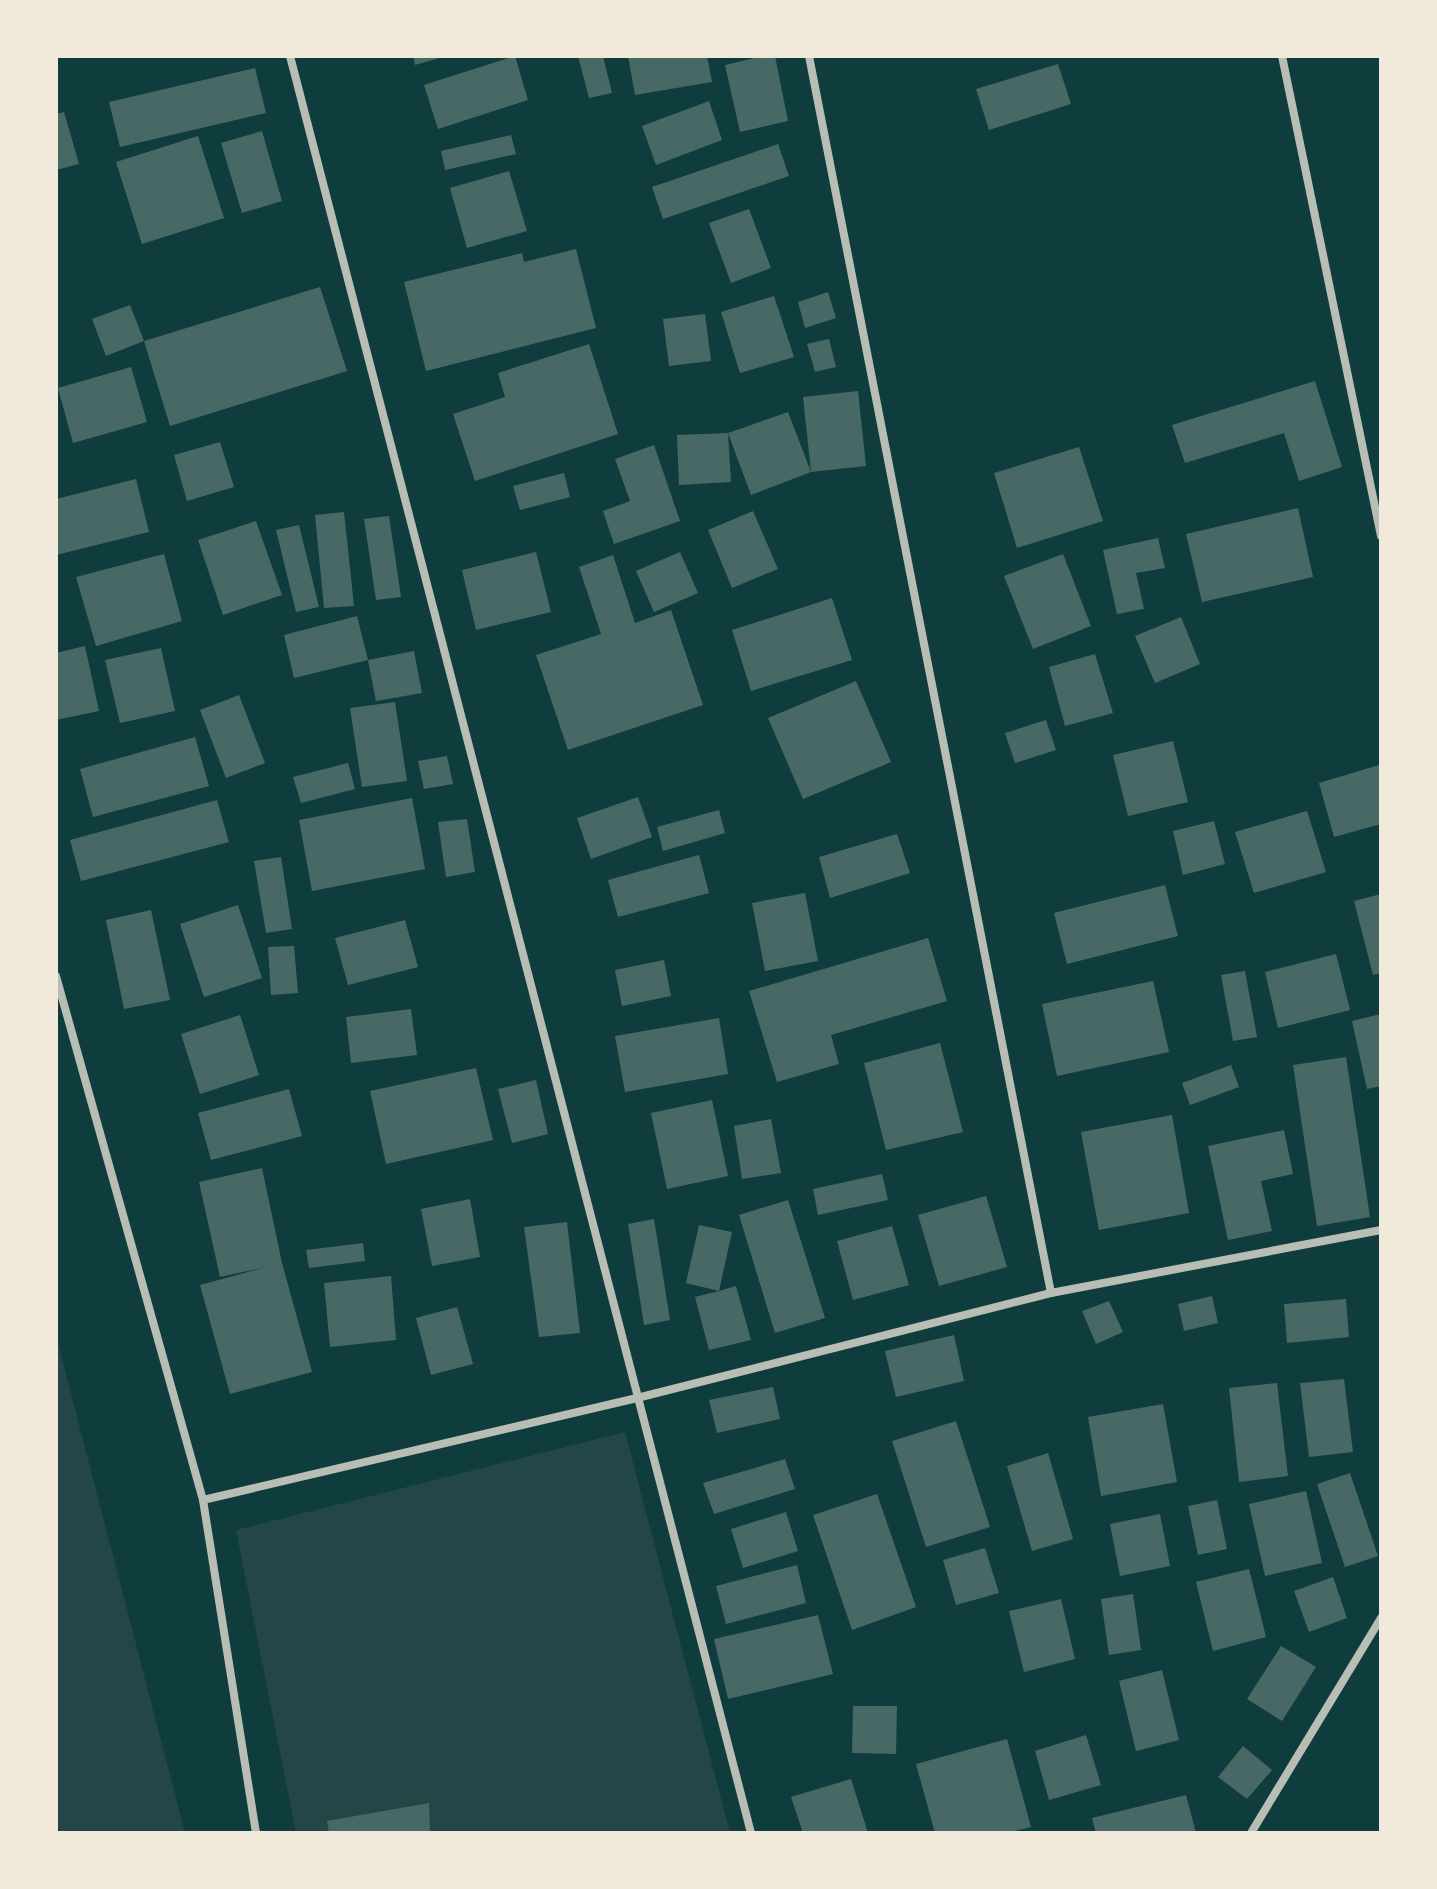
<svg xmlns="http://www.w3.org/2000/svg" width="1437" height="1889" font-family="'Golos Text',sans-serif">
	<style>
		.green { fill: #244646 }
		.building { fill: #486865 }
		.lines { fill: none; stroke-linecap: round; stroke-linejoin: round }
		.minor { stroke: #b8beb3; stroke-width: 8 }
	</style>
	<rect width="100%" height="100%" fill="#0f3d3e"/>
	<g class="green">
		<path d="M56,1336l129,497h-129z"/>
		<path d="M625,1432l105,401h-434l-60,-303z"/>
	</g>
	<g class="building">
		<path d="M413,56h30v1l-28,8z"/>
		<path d="M515,56l13,44 -90,29 -14,-44z"/>
		<path d="M578,56h25l9,37 -23,5z"/>
		<path d="M628,56h79l5,26 -77,13z"/>
		<path d="M763,56h12l13,65 -48,11 -15,-67z"/>
		<path d="M1058,64l13,40 -82,26 -13,-41z"/>
		<path d="M255,68l11,45 -146,34 -11,-45z"/>
		<path d="M709,101l13,39 -66,25 -14,-39z"/>
		<path d="M64,112l15,52 -23,6v-56z"/>
		<path d="M262,131l20,70 -40,12 -21,-70z"/>
		<path d="M511,135l5,19 -71,16 -4,-19z"/>
		<path d="M198,136l26,82 -82,26 -26,-82z"/>
		<path d="M778,144l11,32 -126,43 -11,-32z"/>
		<path d="M509,171l18,60 -60,17 -17,-60z"/>
		<path d="M749,209l22,59 -40,15 -22,-60z"/>
		<path d="M576,249l20,79 -170,43 -22,-89 118,-29 2,9z"/>
		<path d="M320,287l27,84 -177,55 -26,-85z"/>
		<path d="M828,292l8,26 -31,10 -7,-26z"/>
		<path d="M774,296l20,61 -54,16 -19,-61z"/>
		<path d="M130,305l14,36 -38,15 -14,-37z"/>
		<path d="M705,314l6,47 -42,5 -6,-47z"/>
		<path d="M829,339l7,28 -21,5 -8,-28z"/>
		<path d="M589,344l29,90 -143,47 -22,-67 52,-17 -7,-24z"/>
		<path d="M131,367l16,55 -74,21 -15,-55z"/>
		<path d="M1315,381l27,86 -43,14 -15,-48 -99,30 -13,-38z"/>
		<path d="M858,391l8,75 -55,6 -8,-75z"/>
		<path d="M788,412l23,60 -60,23 -23,-62 3,49 -52,3 -2,-50 51,-2z"/>
		<path d="M220,442l14,45 -47,14 -13,-46z"/>
		<path d="M654,445l26,76 -66,23 -11,-33 27,-10 -15,-42z"/>
		<path d="M1079,447l24,74 -86,27 -23,-75z"/>
		<path d="M564,473l6,24 -50,13 -7,-24z"/>
		<path d="M136,479l13,53 -93,23v-56z"/>
		<path d="M1298,508l15,69 -111,25 -16,-68z"/>
		<path d="M753,511l25,58 -46,19 -24,-58z"/>
		<path d="M344,512l10,94 -30,2 -9,-93z"/>
		<path d="M389,516l12,81 -25,3 -12,-81z"/>
		<path d="M256,521l26,74 -59,20 -25,-75z"/>
		<path d="M299,525l20,82 -23,5 -20,-82z"/>
		<path d="M1158,538l7,30 -29,5 8,36 -27,5 -14,-64z"/>
		<path d="M536,552l15,60 -75,18 -14,-60z"/>
		<path d="M680,552l18,41 -44,19 -18,-41z"/>
		<path d="M164,554l18,67 -86,25 -20,-69z"/>
		<path d="M1063,554l28,72 -58,23 -29,-73z"/>
		<path d="M613,555l22,68 36,-13 32,95 -135,45 -32,-95 65,-21 -22,-67z"/>
		<path d="M832,598l20,62 -101,31 -19,-61z"/>
		<path d="M357,616l11,44 -74,18 -10,-43z"/>
		<path d="M1181,617l19,47 -45,19 -20,-47z"/>
		<path d="M85,646l14,65 -43,9v-67z"/>
		<path d="M161,648l14,63 -55,12 -15,-63z"/>
		<path d="M414,651l8,42 -46,8 -8,-41z"/>
		<path d="M1095,654l18,59 -48,13 -16,-59z"/>
		<path d="M856,681l35,81 -88,37 -35,-81z"/>
		<path d="M239,695l26,68 -39,15 -26,-68z"/>
		<path d="M395,702l12,79 -45,6 -12,-79z"/>
		<path d="M1046,720l10,30 -41,13 -10,-30z"/>
		<path d="M195,737l14,49 -116,31 -13,-48z"/>
		<path d="M1173,741l15,61 -60,14 -15,-61z"/>
		<path d="M447,756l6,28 -29,5 -6,-28z"/>
		<path d="M348,763l7,26 -54,14 -8,-26z"/>
		<path d="M1379,765l2,59 -47,13 -15,-54z"/>
		<path d="M638,797l14,40 -61,22 -14,-41z"/>
		<path d="M412,798l13,71 -113,22 -13,-71z"/>
		<path d="M217,800l12,42 -148,39 -11,-41z"/>
		<path d="M719,810l6,23 -62,18 -6,-24z"/>
		<path d="M1307,811l19,61 -72,21 -19,-61z"/>
		<path d="M467,819l8,53 -29,5 -8,-55z"/>
		<path d="M1214,821l11,43 -42,11 -10,-44z"/>
		<path d="M897,834l13,39 -80,25 -11,-41z"/>
		<path d="M699,855l10,38 -91,24 -10,-37z"/>
		<path d="M281,857l11,72 -26,4 -12,-72z"/>
		<path d="M1165,885l13,51 -111,28 -13,-51z"/>
		<path d="M805,893l13,68 -53,10 -13,-68z"/>
		<path d="M1381,894v79l-8,2 -19,-74z"/>
		<path d="M238,905l24,73 -58,19 -24,-73z"/>
		<path d="M151,910l19,90 -46,9 -18,-89z"/>
		<path d="M405,920l13,47 -70,18 -13,-47z"/>
		<path d="M928,938l19,63 -116,34 8,29 -62,18 -28,-91z"/>
		<path d="M294,946l4,47 -27,2 -3,-48z"/>
		<path d="M1336,954l14,56 -72,18 -13,-56z"/>
		<path d="M664,960l7,36 -49,10 -7,-36z"/>
		<path d="M1245,971l12,66 -24,4 -12,-66z"/>
		<path d="M1153,981l16,71 -112,24 -15,-72z"/>
		<path d="M411,1009l6,46 -66,8 -5,-46z"/>
		<path d="M1381,1014v72l-14,3 -15,-68z"/>
		<path d="M240,1015l19,60 -59,19 -19,-60z"/>
		<path d="M719,1018l9,56 -103,18 -10,-56z"/>
		<path d="M940,1043l23,89 -77,18 -22,-87z"/>
		<path d="M1346,1057l24,160 -53,9 -24,-161z"/>
		<path d="M1231,1065l8,22 -49,18 -8,-22z"/>
		<path d="M476,1068l17,72 -107,24 -16,-73z"/>
		<path d="M536,1080l12,54 -36,9 -14,-54z"/>
		<path d="M289,1089l13,47 -91,24 -13,-47z"/>
		<path d="M712,1100l16,76 -61,13 -16,-76z"/>
		<path d="M1172,1115l17,98 -90,17 -18,-98z"/>
		<path d="M771,1119l10,54 -39,6 -8,-53z"/>
		<path d="M1284,1130l9,44 -32,7 11,50 -44,9 -20,-94z"/>
		<path d="M262,1168l20,95 30,109 -82,22 -30,-109 66,-18 -46,10 -21,-95z"/>
		<path d="M882,1174l6,26 -70,15 -5,-26z"/>
		<path d="M986,1196l21,71 -68,19 -21,-71z"/>
		<path d="M470,1199l10,58 -48,9 -11,-57z"/>
		<path d="M788,1200l37,118 -50,15 -36,-118z"/>
		<path d="M654,1219l16,101 -26,5 -16,-101z"/>
		<path d="M567,1222l13,111 -41,4 -15,-110z"/>
		<path d="M699,1225l33,7 -13,59 17,-5 15,54 -42,10 -14,-53 24,-6 -33,-8z"/>
		<path d="M892,1226l17,59 -56,15 -16,-59z"/>
		<path d="M363,1243l2,18 -56,7 -3,-18z"/>
		<path d="M391,1276l5,64 -66,7 -6,-64z"/>
		<path d="M1212,1296l6,27 -34,8 -6,-27z"/>
		<path d="M1346,1299l3,38 -62,6 -3,-39z"/>
		<path d="M1109,1301l14,31 -27,12 -14,-33z"/>
		<path d="M457,1307l16,57 -42,11 -15,-57z"/>
		<path d="M954,1335l10,46 -68,16 -11,-46z"/>
		<path d="M1344,1379l9,73 -44,5 -9,-74z"/>
		<path d="M1277,1383l11,93 -49,6 -10,-94z"/>
		<path d="M773,1387l7,32 -63,14 -8,-33z"/>
		<path d="M1163,1404l14,78 -76,14 -13,-79z"/>
		<path d="M956,1421l34,106 -64,20 -34,-106z"/>
		<path d="M1048,1453l25,86 -41,12 -25,-85z"/>
		<path d="M785,1459l10,30 -81,25 -11,-31z"/>
		<path d="M1350,1473l28,83 -33,11 -28,-83z"/>
		<path d="M1306,1491l16,72 -57,13 -16,-72z"/>
		<path d="M877,1494l39,113 -64,23 -39,-115z"/>
		<path d="M1217,1500l10,49 -29,6 -10,-49z"/>
		<path d="M786,1512l12,39 -55,17 -12,-39z"/>
		<path d="M1160,1514l10,52 -50,10 -10,-52z"/>
		<path d="M985,1548l14,45 -43,12 -13,-45z"/>
		<path d="M797,1565l9,38 -80,21 -10,-38z"/>
		<path d="M1249,1569l17,68 -53,14 -17,-69z"/>
		<path d="M1333,1577l14,41 -38,14 -15,-41z"/>
		<path d="M1133,1594l8,56 -32,5 -8,-56z"/>
		<path d="M1061,1599l14,60 -51,13 -15,-61z"/>
		<path d="M818,1615l15,59 -105,25 -14,-60z"/>
		<path d="M1281,1646l35,21 -34,54 -35,-22z"/>
		<path d="M1162,1670l17,70 -43,11 -17,-70z"/>
		<path d="M853,1706h44l-1,48 -44,-1z"/>
		<path d="M1086,1735l15,50 -52,15 -14,-49z"/>
		<path d="M1007,1739l24,88 -24,6h-72l-19,-69z"/>
		<path d="M1243,1746l29,24 -25,29 -29,-22z"/>
		<path d="M851,1779l17,54h-65l-12,-36z"/>
		<path d="M1186,1795l10,38h-100l-4,-15z"/>
		<path d="M429,1803l1,30h-101l-2,-12z"/>
	</g>
	<g class="lines">
		<g class="minor">
			<path d="M290,56l461,1777"/>
			<path d="M809,56l242,1237"/>
			<path d="M1282,56l99,480"/>
			<path d="M56,976l147,524 53,333"/>
			<path d="M203,1500l434,-102 414,-105 330,-63"/>
			<path d="M1251,1833l130,-215"/>
		</g>
	</g>
	<rect width="1437" height="1889" fill="none" stroke="#f1e9da" stroke-width="116"/>
</svg>
